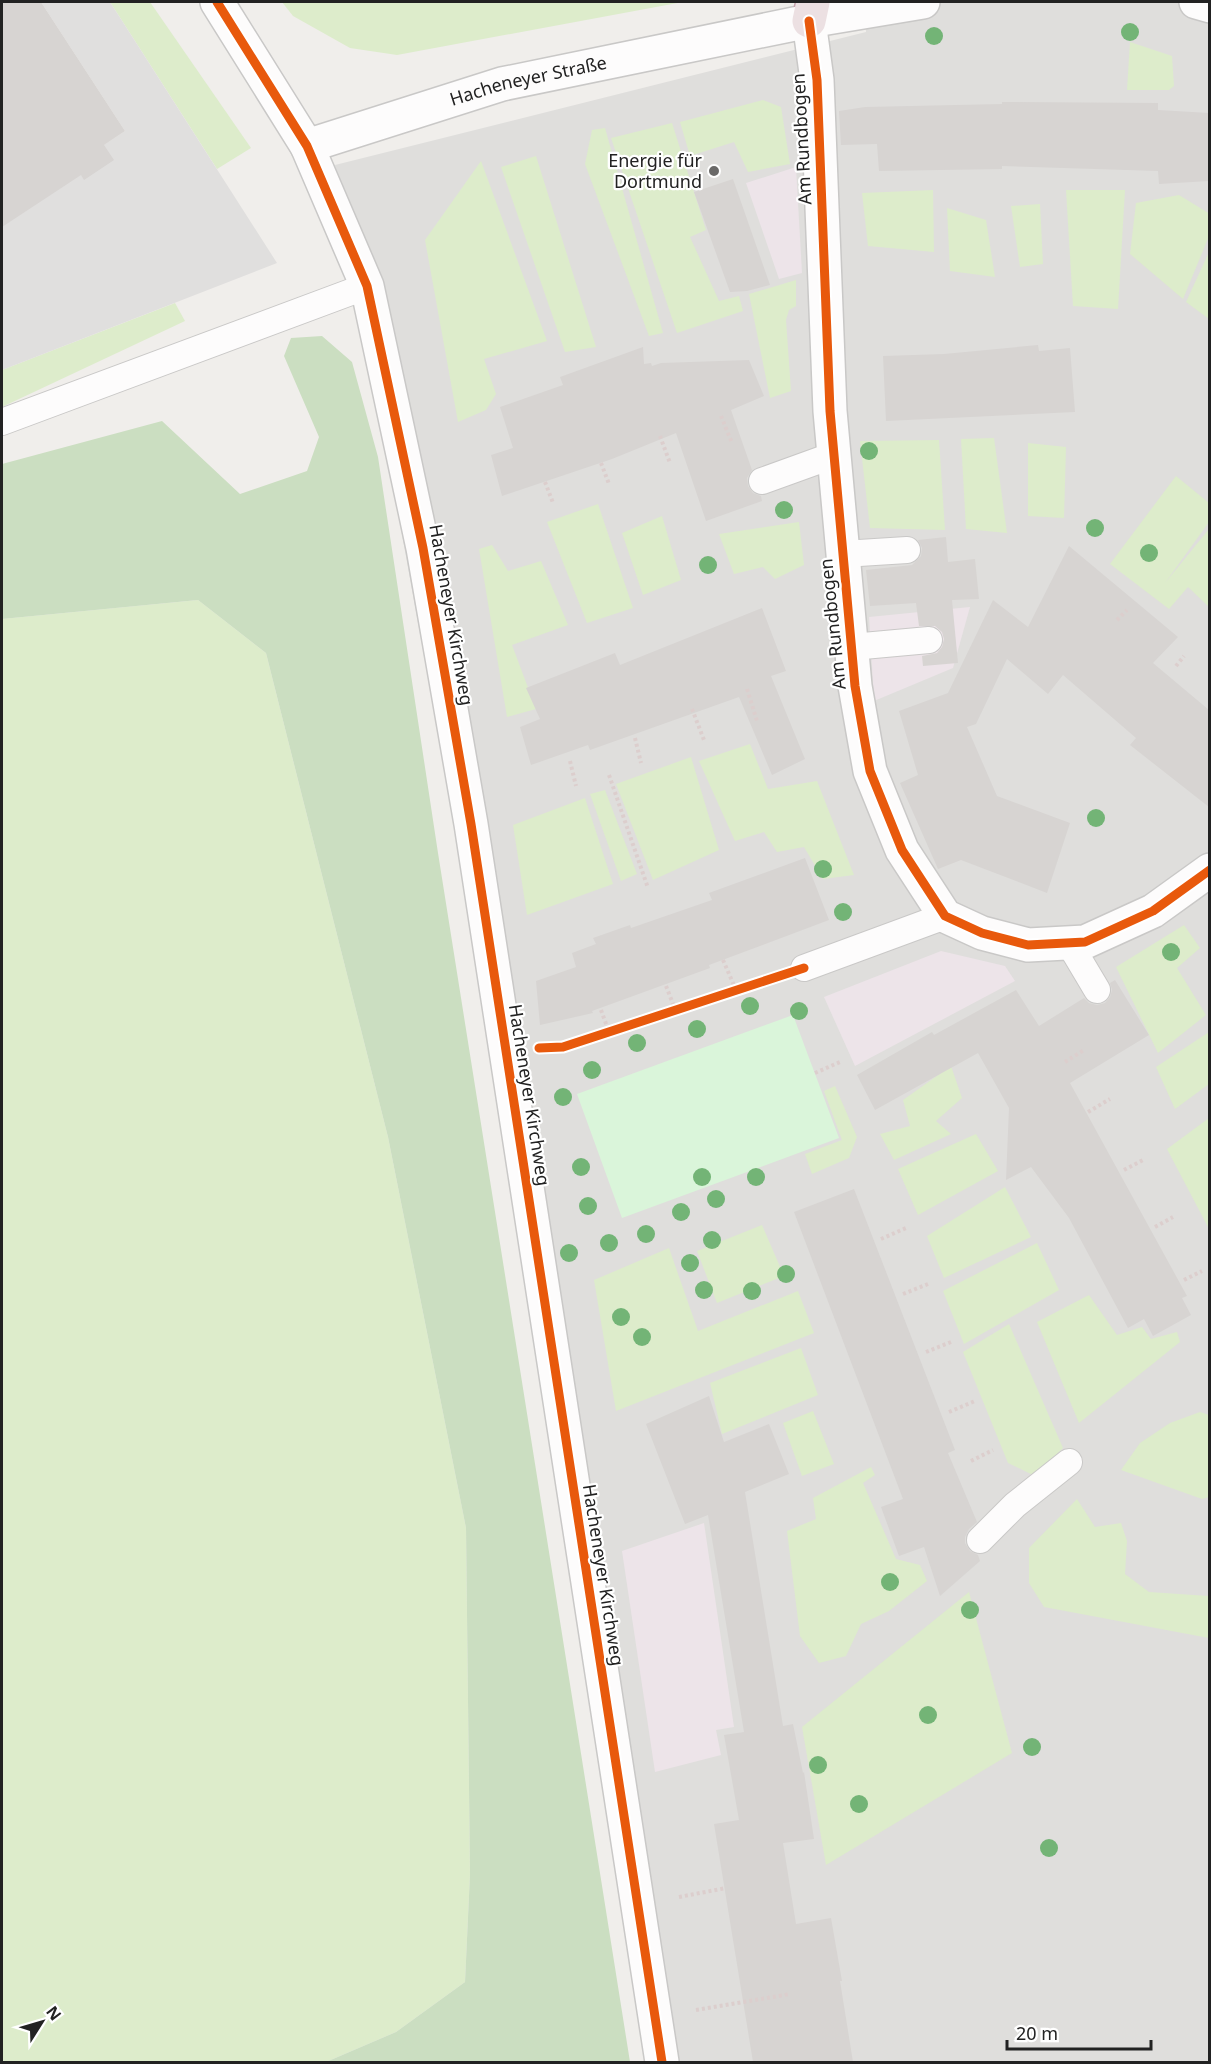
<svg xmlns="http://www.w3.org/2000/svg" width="1211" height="2064" font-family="'Noto Sans',sans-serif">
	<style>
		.residential { fill: #dfdedc }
		.industrial { fill: #ede4e9 }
		.grass { fill: #ddeccb }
		.forest { fill: #cbdec1 }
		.park { fill: #daf5da }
		.parking { fill: #e0dfde }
		.building { fill: #d7d4d2 }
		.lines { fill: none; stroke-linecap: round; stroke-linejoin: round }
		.lane-casing { stroke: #c9c8c7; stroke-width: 28 }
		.street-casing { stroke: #c9c8c7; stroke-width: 36 }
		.highway-casing { stroke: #c5a2ac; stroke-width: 36 }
		.path { stroke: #dccecd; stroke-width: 4; stroke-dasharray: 3 3; stroke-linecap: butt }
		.lane { stroke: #fdfcfc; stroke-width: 26 }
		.street { stroke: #fdfcfc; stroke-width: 33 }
		.highway { stroke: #ece0e2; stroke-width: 33 }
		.cycleway-casing { stroke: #fff; stroke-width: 13 }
		.cycleway { stroke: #e8590c; stroke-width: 9 }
		.tree { fill: #73b476 }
		.poi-dot { fill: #6a6968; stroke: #fff; stroke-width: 2 }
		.labels { text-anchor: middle; stroke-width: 4.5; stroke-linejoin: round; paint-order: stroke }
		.street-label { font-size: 18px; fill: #222; stroke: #fff }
		.poi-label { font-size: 18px; fill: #222; stroke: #fff; text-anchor: end }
	</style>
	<rect width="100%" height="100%" fill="#f0eeeb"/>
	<path class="residential" d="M865,2h344v2060h-530l-344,-1897 531,-133z"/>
	<g class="industrial">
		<path d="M796,167l6,106 -23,6 -33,-96z"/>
		<path d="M970,607l-17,61 -79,33 -5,-84z"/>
		<path d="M941,951l64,15 10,15 -160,85 -31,-69z"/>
		<path d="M704,1523l30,204 -18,3 5,25 -66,17 -33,-221z"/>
	</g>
	<g class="grass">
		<path d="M110,2h40l101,146 -34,21z"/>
		<path d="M282,2h401l-286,53 -47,-7 -57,-32z"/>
		<path d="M1130,42l42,14 2,30 -5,4h-42z"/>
		<path d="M763,100l18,7 9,57 -42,8 -14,-30 -44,14 -10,-34z"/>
		<path d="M672,123l34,107 -16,7 29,64 20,-5 4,15 -66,22 -66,-195z"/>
		<path d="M605,128l58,205 -14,3 -64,-172 7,-34z"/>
		<path d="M536,156l60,191 -31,5 -64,-185z"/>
		<path d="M481,161l66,180 -63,18 12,35 -10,16 -28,12 -33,-182z"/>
		<path d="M933,190l1,62 -66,-6 -6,-53z"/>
		<path d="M1066,190h59l-7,119 -45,-3z"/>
		<path d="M1179,195l31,19 -1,22 -26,63 -53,-45 6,-51z"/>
		<path d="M1040,204l3,60 -23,3 -9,-61z"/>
		<path d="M947,208l39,12 9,57 -45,-6z"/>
		<path d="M1209,252l1,67h-1l-23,-17z"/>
		<path d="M796,280v26l-7,4 -3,10 5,71 -21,7 -21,-104z"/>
		<path d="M175,303l10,18 -183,86v-37z"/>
		<path d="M994,438l13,95 -41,-4 -5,-90z"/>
		<path d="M939,440l6,90 -75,-2 -10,-87z"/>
		<path d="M1028,443l38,4 -2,71 -36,-2z"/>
		<path d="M1176,476l33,27v19l-44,61 44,-54v78l-21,-20 -19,22 -59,-45z"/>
		<path d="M598,504l35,104 -46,15 -40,-101z"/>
		<path d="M662,516l19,64 -38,15 -21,-62z"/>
		<path d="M799,522l5,43 -29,14 -12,-12 -29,7 -15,-40z"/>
		<path d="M492,545l16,26 33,-10 27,64 -56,20 24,64 -29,8 -28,-168z"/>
		<path d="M198,600l68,53 122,484 78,391 4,346 -5,108 -69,50 -70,30h-324v-1443z"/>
		<path d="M750,744l18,45 49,-8 37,94 -31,4 -19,-32 -27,5 -13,-20 -29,9 -36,-80z"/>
		<path d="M691,757l28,93 -66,30 -37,-96z"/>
		<path d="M605,790l32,84 -16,7 -31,-87z"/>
		<path d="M585,798l28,86 -86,31 -14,-90z"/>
		<path d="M1184,925l16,23 -23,20 29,47 -48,38 -42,-86z"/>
		<path d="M1209,1032v52l-34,25 -19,-42z"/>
		<path d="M951,1066l11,32 -26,23 15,13 -57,26 -14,-26 30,-8 -7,-26z"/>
		<path d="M835,1086l22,51 -8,21 -37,16 -7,-20 37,-14 -18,-49z"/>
		<path d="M1209,1118v111l-42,-80z"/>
		<path d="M976,1134l22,37 -80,44 -20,-46z"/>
		<path d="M1005,1187l26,50 -87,41 -17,-42z"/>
		<path d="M762,1225l22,51 -67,27 -20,-52z"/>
		<path d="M1037,1243l22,47 -95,54 -21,-53z"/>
		<path d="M669,1248l29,83 100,-40 16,42 -198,78 -22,-131z"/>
		<path d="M1089,1295l28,40 25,-8 9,12 26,-7 3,10 -101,81 -42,-101z"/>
		<path d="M1009,1324l54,124 -28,28 -27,-13 -45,-111z"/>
		<path d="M801,1348l17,47 -96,39 -12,-51z"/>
		<path d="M813,1411l21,53 -32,12 -19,-53z"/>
		<path d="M1200,1412l9,3v82l-7,2 -81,-29 19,-27 30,-20z"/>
		<path d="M871,1467l4,8 -12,8 33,76 24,6 7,16 -38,30 -28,13 -15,32 -27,7 -19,-27 -13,-105 29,-12 -3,-21z"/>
		<path d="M1077,1499l18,28 26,-4 6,18 -2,33 24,18 60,4v42l-165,-31 -15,-24v-35z"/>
		<path d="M969,1592l43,161 -186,112 -24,-138z"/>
	</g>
	<path class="forest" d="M322,336l30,26 26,95 60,396 192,1209h-304l70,-30 69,-50 5,-108 -4,-346 -78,-391 -122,-484 -68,-53 -196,19v-155l160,-43 78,73 67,-23 12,-34 -35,-81 7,-18z"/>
	<path class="park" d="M793,1015l46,123 -217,80 -45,-124z"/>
	<path class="parking" d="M41,2h69l167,261 -275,107v-158l123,-81z"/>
	<g class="building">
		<path d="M2,2h39l84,129 -21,14 10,15 -30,20 -3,-5 -79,52z"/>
		<path d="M1002,102l156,1v7l51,3v68l-50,3 -1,-13 -156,-5v3l-123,2 -2,-27 -36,1 -2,-34 26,-4 137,-3z"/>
		<path d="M733,179l37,106 -23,6 -17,1 -36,-100z"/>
		<path d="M1038,345l1,6 31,-3 5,64 -189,9 -3,-65 61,-2z"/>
		<path d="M643,347l1,17 7,-1 1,3 9,-3 88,-3 15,36 -33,14 21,60 -5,8 1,8 5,7 8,3 1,5 -56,20 -30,-88 -64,26 -110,37 -11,-41 22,-7 -13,-41 63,-22 -3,-8z"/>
		<path d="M946,537l2,25 27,-3 4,40 -27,1 6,63 -35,3 -1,-10 15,-3 5,-6 2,-8 -2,-7 -7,-6h-16l-3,-23 -46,3 -4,-36 46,-5 9,-9 1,-8 -4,-8z"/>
		<path d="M1069,546l109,91 -25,26 56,47v97l-79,-62 6,-7 -73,-63 -15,19 -41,-35 -31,65 -9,3 30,69 73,27 -23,70 -86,-33 -23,9 -38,-86 18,-8 -19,-64 49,-18 45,-93 35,27z"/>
		<path d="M762,608l24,63 -15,5 34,83 -33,16 -33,-78 -149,53 -2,-5 -57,20 -11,-38 20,-8 -14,-31 89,-35 5,12z"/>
		<path d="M805,858l24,62 -120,45 1,3 -118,43 1,2 -53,12 -4,-44 40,-14 -4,-14 24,-9 -3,-6 37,-13 1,3 81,-28 -3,-7z"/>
		<path d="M1115,980l34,55 -79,48 117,213 -5,2 9,17 -38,21 -9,-17 -16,9 -59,-110 -38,-51 -25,13 3,-72 -31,-55 -103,57 -18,-35 75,-43 2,3 82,-45 23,36 45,-28 5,5 8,2 8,-2 5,-6 2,-7 -2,-7z"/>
		<path d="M854,1189l101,261 -7,3 29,69 -8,7 -4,8v6l5,8 8,4 2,6 -40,35 -16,-49 -25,9 -18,-49 22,-8 -109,-287z"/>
		<path d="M709,1396l15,46 45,-18 20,50 -44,18 38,234 10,-2 10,49 1,-1 10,67 -31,4 13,81 35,-6 11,63h-2l13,81h-100l-39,-238 25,-4 -15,-85 20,-3 -36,-217 -23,9 -39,-100z"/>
	</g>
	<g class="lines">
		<g class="lane-casing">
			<g id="lane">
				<path d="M2,422l365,-136"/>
				<path d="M762,481l72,-26"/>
				<path d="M843,554l64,-4"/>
				<path d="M852,647l77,-7"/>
				<path d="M1069,943l28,47"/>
				<path d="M804,968l141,-52"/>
				<path d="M980,1540l35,-35 54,-43"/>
			</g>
		</g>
		<g class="street-casing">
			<g id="street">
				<path d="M217,2l90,144 60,140 56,262 48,276 191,1238"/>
				<path d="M1196,2l14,4"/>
				<path d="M809,21l8,59 13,331 25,275 15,85 32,79 43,66 37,17 46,12 57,-3 68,-31 57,-41"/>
				<path id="s1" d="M307,146l195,-62 307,-63 114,-19"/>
			</g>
		</g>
		<g class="highway-casing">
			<path id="highway" d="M809,21l4,-19"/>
		</g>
		<g class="path">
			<path d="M721,416l11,27"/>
			<path d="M660,436l10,27"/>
			<path d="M601,463l8,21"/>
			<path d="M545,482l8,21"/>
			<path d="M1117,620l10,-10"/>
			<path d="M1176,666l8,-10"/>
			<path d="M747,689l10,32"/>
			<path d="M692,709l12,31"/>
			<path d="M635,738l6,25"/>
			<path d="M570,761l6,25"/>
			<path d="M609,775l39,113"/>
			<path d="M723,960l13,30"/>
			<path d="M666,986l9,23"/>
			<path d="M601,1010l8,22"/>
			<path d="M1065,1062l19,-12"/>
			<path d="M815,1073l25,-11"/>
			<path d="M1088,1112l22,-13"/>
			<path d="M1124,1170l19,-10"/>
			<path d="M1155,1227l18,-10"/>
			<path d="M881,1239l25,-11"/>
			<path d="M1184,1280l18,-9"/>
			<path d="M903,1294l25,-10"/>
			<path d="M926,1352l25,-10"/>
			<path d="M949,1412l26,-11"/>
			<path d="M971,1461l22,-11"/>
			<path d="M679,1897l47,-9"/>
			<path d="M696,2010l94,-16"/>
		</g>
		<use href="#lane" class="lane"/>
		<use href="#street" class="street"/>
		<use href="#highway" class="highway"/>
		<g class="cycleway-casing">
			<g id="cycleway">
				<path d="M217,2l90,144 60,140 56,262 48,276 191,1238"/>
				<path d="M809,21l8,59 13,331 25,275 15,85 32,79 43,66 37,17 46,12 57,-3 68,-31 57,-41"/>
				<path d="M539,1048l24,-1 241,-79"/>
			</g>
		</g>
		<use href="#cycleway" class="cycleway"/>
	</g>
	<g class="tree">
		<circle cx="1130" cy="32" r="9"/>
		<circle cx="934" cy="36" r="9"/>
		<circle cx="869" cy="451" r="9"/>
		<circle cx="784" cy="510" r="9"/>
		<circle cx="1095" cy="528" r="9"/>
		<circle cx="1149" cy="553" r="9"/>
		<circle cx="708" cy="565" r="9"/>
		<circle cx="1096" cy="818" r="9"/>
		<circle cx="823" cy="869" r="9"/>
		<circle cx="843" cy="912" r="9"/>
		<circle cx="1171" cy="952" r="9"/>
		<circle cx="750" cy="1006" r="9"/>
		<circle cx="799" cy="1011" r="9"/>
		<circle cx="697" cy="1029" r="9"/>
		<circle cx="637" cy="1043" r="9"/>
		<circle cx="592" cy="1070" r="9"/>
		<circle cx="563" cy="1097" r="9"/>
		<circle cx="581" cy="1167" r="9"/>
		<circle cx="702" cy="1177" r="9"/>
		<circle cx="756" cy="1177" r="9"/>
		<circle cx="716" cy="1199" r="9"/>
		<circle cx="588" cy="1206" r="9"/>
		<circle cx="681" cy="1212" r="9"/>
		<circle cx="646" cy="1234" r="9"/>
		<circle cx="712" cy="1240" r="9"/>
		<circle cx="609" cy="1243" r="9"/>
		<circle cx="569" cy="1253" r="9"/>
		<circle cx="690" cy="1263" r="9"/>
		<circle cx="786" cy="1274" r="9"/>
		<circle cx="704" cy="1290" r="9"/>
		<circle cx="752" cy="1291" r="9"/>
		<circle cx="621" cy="1317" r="9"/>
		<circle cx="642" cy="1337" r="9"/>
		<circle cx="890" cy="1582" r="9"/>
		<circle cx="970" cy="1610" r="9"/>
		<circle cx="928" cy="1715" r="9"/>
		<circle cx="1032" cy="1747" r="9"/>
		<circle cx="818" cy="1765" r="9"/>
		<circle cx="859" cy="1804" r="9"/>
		<circle cx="1049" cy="1848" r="9"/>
	</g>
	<circle class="poi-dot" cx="714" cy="171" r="6"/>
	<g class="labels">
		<g class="street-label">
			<text dy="6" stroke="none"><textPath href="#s1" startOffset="231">Hacheneyer Straße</textPath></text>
			<text transform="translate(802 139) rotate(-93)" y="6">Am Rundbogen</text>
			<text transform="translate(451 615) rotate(80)" y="6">Hacheneyer Kirchweg</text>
			<text transform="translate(833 624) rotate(-96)" y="6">Am Rundbogen</text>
			<text transform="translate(529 1095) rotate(81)" y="6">Hacheneyer Kirchweg</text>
			<text transform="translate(603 1575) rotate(81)" y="6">Hacheneyer Kirchweg</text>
		</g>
		<g class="poi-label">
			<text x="702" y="167">Energie für<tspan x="702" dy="21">Dortmund</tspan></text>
		</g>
	</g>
	<rect width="1211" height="2064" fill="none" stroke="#222222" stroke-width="6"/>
	<g transform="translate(42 2022) rotate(53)" stroke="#ffffff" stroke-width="4.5" paint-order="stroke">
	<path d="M0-4.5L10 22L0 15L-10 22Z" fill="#222222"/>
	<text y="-9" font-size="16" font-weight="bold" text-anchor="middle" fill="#222222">N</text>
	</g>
	<path d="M1007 2040v9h144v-9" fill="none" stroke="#222222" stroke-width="3"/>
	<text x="1016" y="2040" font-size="18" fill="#222222" stroke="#ffffff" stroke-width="4.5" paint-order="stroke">20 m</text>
</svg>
